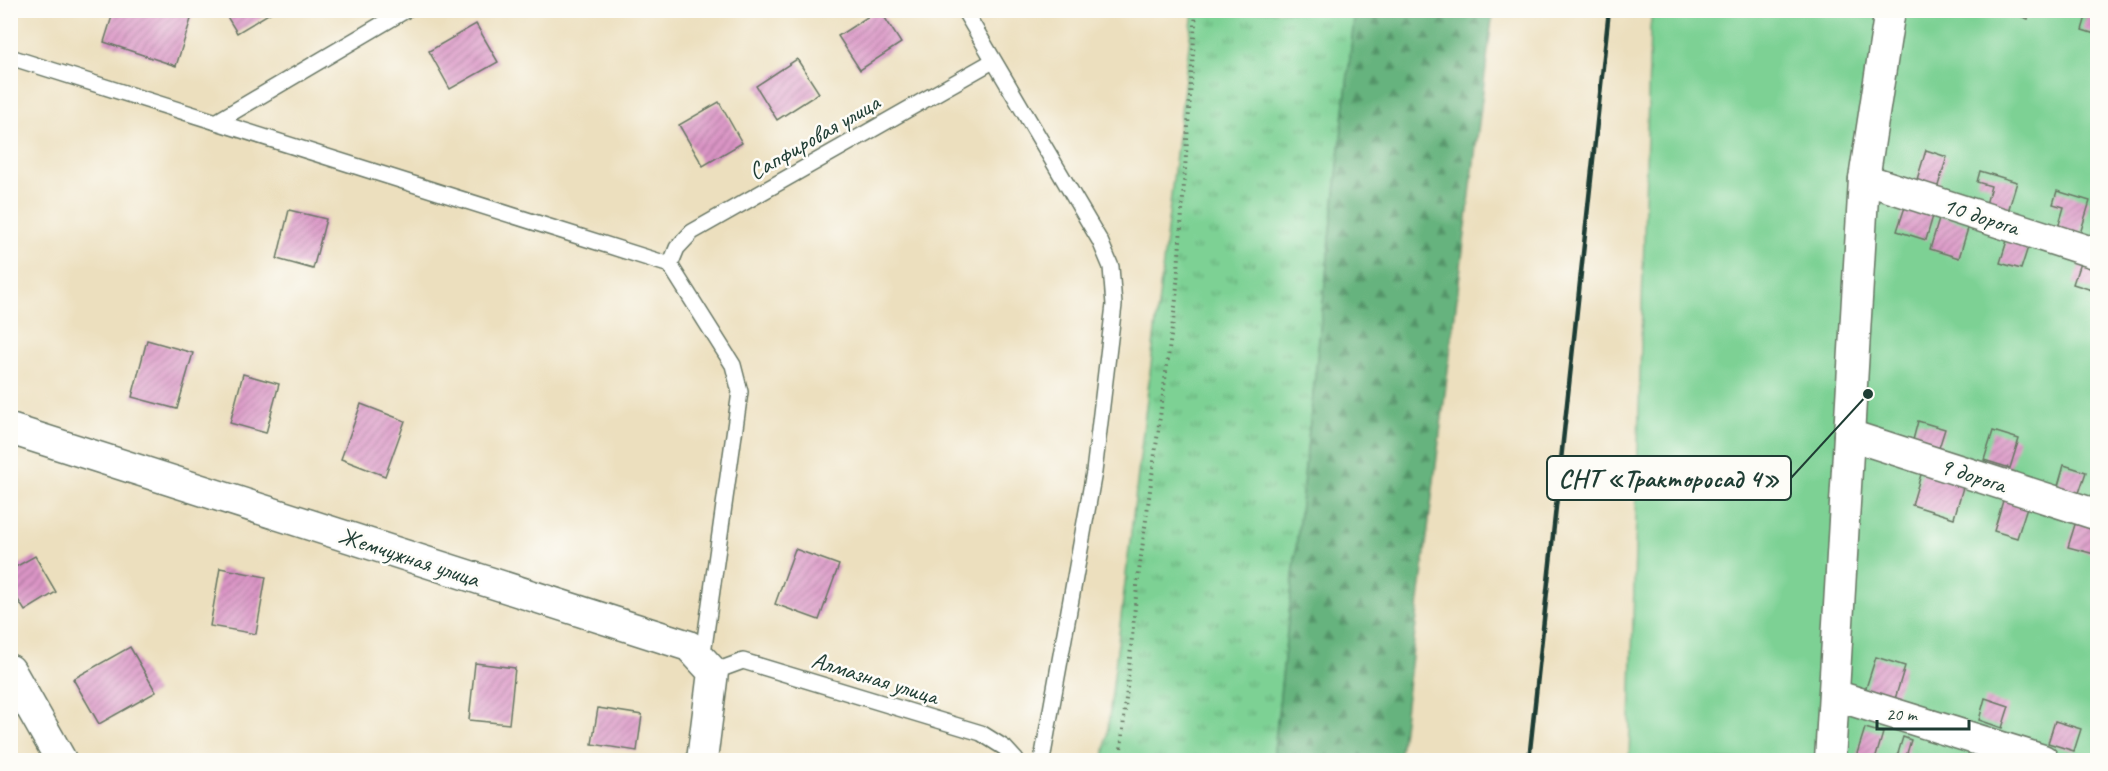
<svg xmlns="http://www.w3.org/2000/svg" width="2108" height="771" font-family="Caveat,sans-serif">
	<style>
		.grass { fill: url(#grass-tufts); stroke: #4e8764; stroke-width: 1.5 }
		.forest { fill: url(#forest-firs); stroke: #427859; stroke-width: 1.5 }
		.garden { fill: #7dd194; stroke: #4e8764; stroke-width: 1.5 }
		.building { fill: url(#building-hatch) }
		.lines { fill: none; stroke-linecap: round; stroke-linejoin: round }
		.service-casing { stroke: #677664; stroke-width: 18 }
		.minor-casing { stroke: #677664; stroke-width: 33 }
		.path { stroke: #677664; stroke-width: 4; stroke-dasharray: 1.5 4.5; stroke-linecap: butt }
		.service { stroke: #fff; stroke-width: 15 }
		.minor { stroke: #fff; stroke-width: 30 }
		.rail { stroke: #1f3d34; stroke-width: 4.5 }
		.labels { text-anchor: middle; stroke-width: 5; stroke-linejoin: round; paint-order: stroke }
		.street-label { font-size: 24px; fill: #1f3d34; stroke: #fdfcf7 }
		.leader { fill: none; stroke: #1f3d34; stroke-width: 2 }
		.callout-dot { fill: #1f3d34; stroke: #fdfcf7; stroke-width: 2 }
		.callout { fill: #fdfcf7; stroke: #1f3d34; stroke-width: 2 }
		.callout-label { font-size: 26px; text-anchor: middle; font-weight: bold; fill: #1f3d34 }
	</style>
	<defs>
		<pattern id="grass-tufts" width="24" height="20" patternUnits="userSpaceOnUse" patternTransform="scale(1.5)"><rect width="24" height="20" fill="#7dd194"/><path d="M3 7l-1-3M5 7V3M7 7l1-3M15 17l-1-3M17 17v-4M19 17l1-3" fill="none" stroke="#66ab7a"/></pattern>
		<pattern id="forest-firs" width="22" height="20" patternUnits="userSpaceOnUse" patternTransform="scale(1.5)"><rect width="22" height="20" fill="#66b37e"/><path d="M5 1l3.5 6h-7zM16 11l3.5 6h-7z" fill="#539368"/></pattern>
		<pattern id="building-hatch" width="6" height="6" patternUnits="userSpaceOnUse" patternTransform="scale(1.5)"><rect width="6" height="6" fill="#da94c5"/><path d="M-1 1l2-2M0 6l6-6M5 7l2-2" fill="none" stroke="#b07aa1"/></pattern>
	</defs>
	<rect width="100%" height="100%" fill="#fdfcf7"/>
	<filter id="ink" filterUnits="userSpaceOnUse"><feTurbulence type="fractalNoise" baseFrequency=".0167" numOctaves="2"/><feDisplacementMap in="SourceGraphic" scale="12" xChannelSelector="R" yChannelSelector="G"/><feConvolveMatrix kernelMatrix="1 2 1 2 8 2 1 2 1" color-interpolation-filters="sRGB"/></filter>
	<filter id="wash" filterUnits="userSpaceOnUse"><feTurbulence type="fractalNoise" baseFrequency=".008" numOctaves="4" result="noise"/><feDisplacementMap in="SourceGraphic" scale="24" xChannelSelector="R" yChannelSelector="G"/><feGaussianBlur stdDeviation="1.35" result="paint"/><feColorMatrix in="noise" values="0 0 0 0 0 0 0 0 0 0 0 0 0 0 0 0 0 1.4 0 .05"/><feComposite in="paint" operator="in"/></filter>
	<g filter="url(#wash)">
		<rect width="100%" height="100%" fill="#ecdfbe"/>
		<path class="grass" d="M1193,11h162l-82,749h-169z"/>
		<path class="forest" d="M1355,11h138l-94,749h-126z"/>
		<path class="garden" d="M1652,11h445v749h-468l21,-732z"/>
		<g id="blocks">
			<g class="building">
				<path d="M114,10h72l7,3 -17,53 -72,-24z"/>
				<path d="M223,10h52l-38,23z"/>
				<path d="M878,10h2l21,33 -41,27 -22,-34z"/>
				<path d="M2003,10h28l-3,9z"/>
				<path d="M2088,10h10v25l-16,-5z"/>
				<path d="M476,24l22,38 -48,27 -21,-38z"/>
				<path d="M797,59l22,34 -42,27 -21,-34z"/>
				<path d="M719,102l23,41 -39,23 -24,-41z"/>
				<path d="M1926,150l21,7 -11,35 -21,-6z"/>
				<path d="M1980,171l37,11 -10,33 -22,-7 6,-22 -14,-4z"/>
				<path d="M2057,191l33,10 -11,36 -22,-6 7,-24 -11,-3z"/>
				<path d="M1905,207l28,9 -7,24 -29,-9z"/>
				<path d="M289,210l37,9 -13,50 -36,-10z"/>
				<path d="M1940,216l29,9 -10,33 -29,-9z"/>
				<path d="M2009,234l21,7 -9,28 -21,-6z"/>
				<path d="M2081,260l17,5v27l-25,-8z"/>
				<path d="M147,340l46,13 -16,56 -45,-12z"/>
				<path d="M243,374l36,10 -13,49 -36,-10z"/>
				<path d="M361,404l44,17 -20,55 -44,-17z"/>
				<path d="M1918,421l27,8 -6,19 -26,-8z"/>
				<path d="M1993,431l26,8 -9,29 -26,-8z"/>
				<path d="M2064,465l22,7 -7,21 -21,-7z"/>
				<path d="M1922,471l42,13 -10,34 -42,-13z"/>
				<path d="M2005,494l24,7 -12,37 -23,-7z"/>
				<path d="M2077,518l21,6v31l-30,-8z"/>
				<path d="M795,549l44,16 -20,55 -44,-16z"/>
				<path d="M35,556l21,36 -31,19 -15,-24v-17z"/>
				<path d="M220,568l46,9 -10,57 -46,-8z"/>
				<path d="M130,647l26,45 -57,32 -26,-45z"/>
				<path d="M1876,657l29,9 -10,33 -30,-8z"/>
				<path d="M475,663l40,5 -6,56 -40,-4z"/>
				<path d="M1985,698l24,8 -7,22 -23,-8z"/>
				<path d="M598,708l44,7 -5,36 -45,-7z"/>
				<path d="M2055,721l26,8 -7,22 -26,-8z"/>
				<path d="M1865,728l18,5 -8,27h-20z"/>
				<path d="M1903,737l8,3 -6,20h-9z"/>
			</g>
		</g>
	</g>
	<g filter="url(#ink)">
		<use href="#blocks" fill-opacity="0" stroke="#677664" stroke-width="1.5"/>
		<g class="lines">
			<g class="service-casing">
				<g id="service">
					<path d="M964,10l136,231 11,26 3,38 -20,167 -52,288"/>
					<path d="M10,57l660,208 63,100 7,27 -38,269"/>
					<path d="M216,122l190,-112"/>
					<path d="M670,265l7,-17 15,-16 301,-171"/>
					<path d="M713,672l30,-11 238,72 24,15 11,12"/>
				</g>
			</g>
			<g class="minor-casing">
				<g id="minor">
					<path d="M1864,179l234,75"/>
					<path d="M10,429l679,217 24,26 -11,88"/>
					<path d="M1849,435l249,80"/>
					<path d="M10,670l51,90"/>
					<path d="M1834,695l209,65"/>
					<path d="M1830,760l34,-581 26,-169"/>
				</g>
			</g>
			<path class="path" d="M1120,760l17,-174 39,-287 20,-289"/>
			<use href="#service" class="service"/>
			<use href="#minor" class="minor"/>
			<path class="rail" d="M1529,760l80,-750"/>
		</g>
	</g>
	<g class="labels">
		<g class="street-label">
			<text transform="translate(814 137) rotate(-30)" y="8">Сапфировая улица</text>
			<text transform="translate(1981 216) rotate(18)" y="8">10 дорога</text>
			<text transform="translate(1973 475) rotate(18)" y="8">9 дорога</text>
			<text transform="translate(409 557) rotate(18)" y="8">Жемчужная улица</text>
			<text transform="translate(875 678) rotate(17)" y="8">Алмазная улица</text>
		</g>
	</g>
	<path class="leader" d="M1868 394L1791 478"/>
	<circle class="callout-dot" cx="1868" cy="394" r="6"/>
	<rect class="callout" x="1547" y="456" width="244" height="44" rx="6"/>
	<g class="callout-label">
		<text x="1669" y="487">СНТ «Тракторосад 4»</text>
	</g>
	<rect width="2108" height="771" fill="none" stroke="#fdfcf7" stroke-width="36"/>
	<path d="M1877 720v9h92v-9" fill="none" stroke="#1f3d34" stroke-width="3"/>
	<text x="1886" y="720" font-size="18" fill="#1f3d34" stroke="#fdfcf7" stroke-width="4.5" paint-order="stroke">20 m</text>
</svg>
